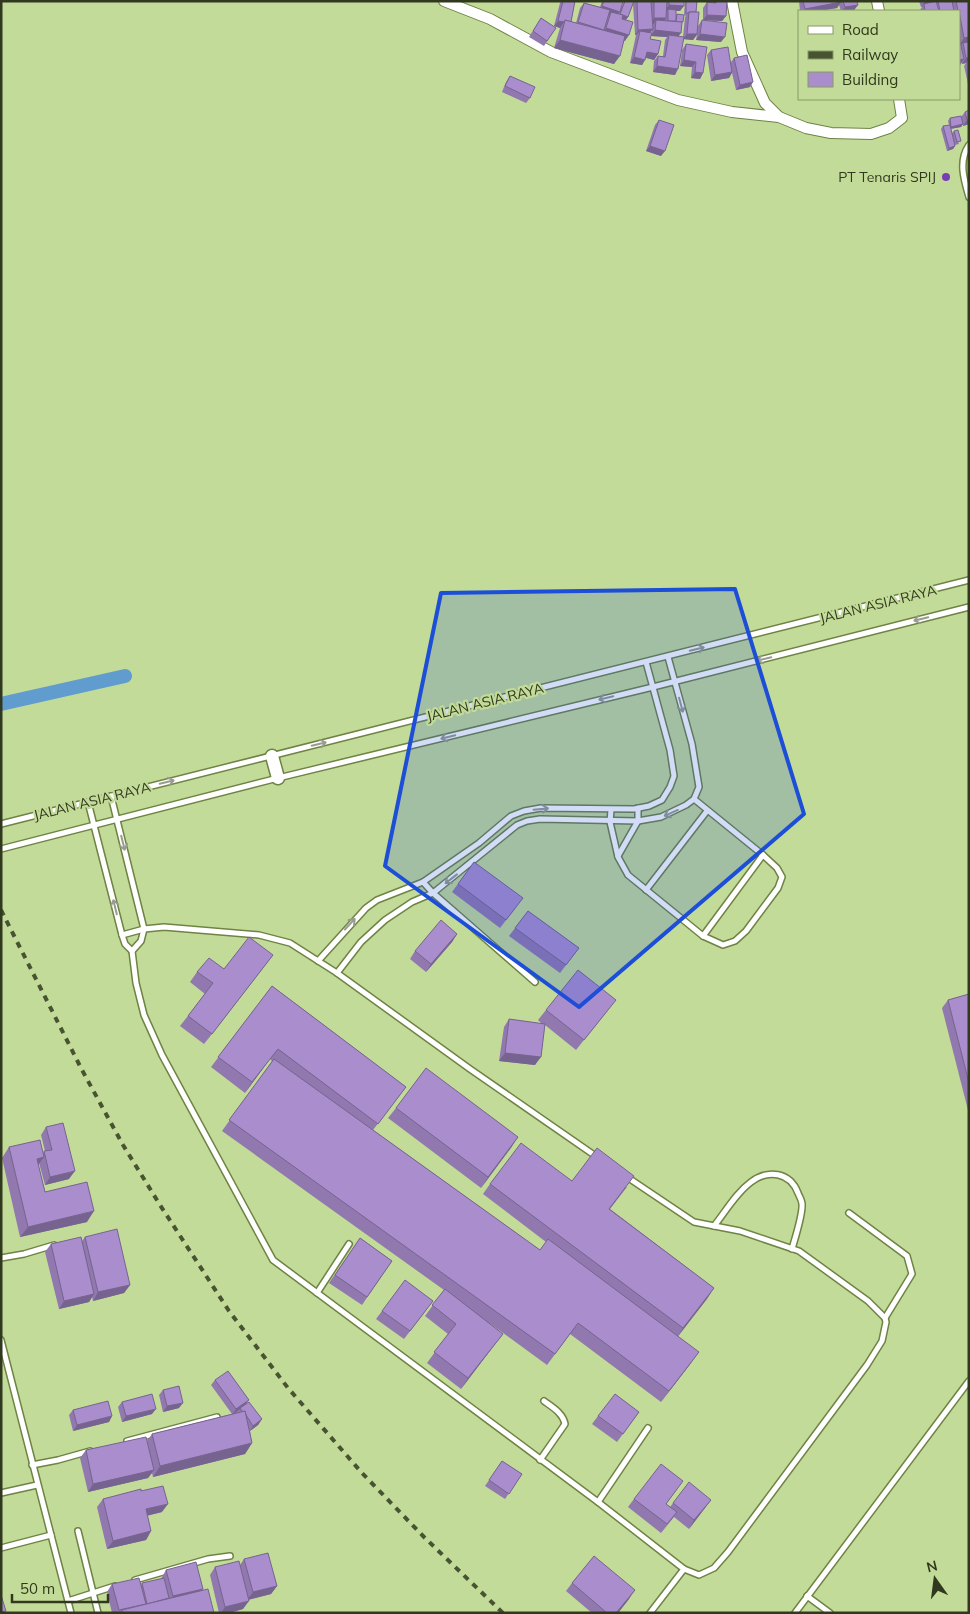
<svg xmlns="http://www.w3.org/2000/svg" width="970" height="1614" font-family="Mulish,sans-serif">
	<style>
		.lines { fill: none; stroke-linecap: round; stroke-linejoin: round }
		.canal { stroke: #609dce; stroke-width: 14 }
		.service-casing { stroke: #6e8344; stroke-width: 8 }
		.minor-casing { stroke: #6e8344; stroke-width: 12 }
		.tertiary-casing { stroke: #6e8344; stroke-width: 15 }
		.service { stroke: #fff; stroke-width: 5 }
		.minor { stroke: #fff; stroke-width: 10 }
		.tertiary { stroke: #fff; stroke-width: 12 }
		.rail { stroke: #485332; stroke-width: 4; stroke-dasharray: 6 6; stroke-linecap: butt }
		.wall { fill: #9179af; fill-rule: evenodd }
		.shaded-wall { fill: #76638f }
		.building { fill: #a98dcc; stroke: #76638f }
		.oneway { stroke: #989c8e }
		.marked { fill: #1d4ed8; fill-opacity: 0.2; stroke: #1d4ed8; stroke-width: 4; stroke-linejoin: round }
		.poi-dot { fill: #7a3db3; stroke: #c3db98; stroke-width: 2 }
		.labels { text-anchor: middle; stroke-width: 4.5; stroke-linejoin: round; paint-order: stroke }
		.poi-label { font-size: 14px; fill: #30391e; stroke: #c3db98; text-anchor: end }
		.street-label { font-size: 14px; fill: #30391e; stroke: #c3db98 }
	</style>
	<rect width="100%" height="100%" fill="#c3db98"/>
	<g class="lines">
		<path class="canal" d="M1,704l124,-28"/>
		<g class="service-casing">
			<g id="service">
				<path d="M969,145c-11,16 -5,35 0,52"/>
				<path d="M111,796l33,133 -3,12 -9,10"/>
				<path d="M88,802l34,133 3,9 7,7 4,32 8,32 18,40 111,205 325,242 86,67 15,6 15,-7 14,-16 139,-187 15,-24 4,-19 -1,-4 -17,-17 -69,-50 -59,-20 -46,-9 -67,-45"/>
				<path d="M611,810l-1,12 8,35 10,18 75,61 20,9 12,-4 11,-10 32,-43 4,-11 -5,-9 -14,-13 -69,-56"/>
				<path d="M1,824l968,-244"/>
				<path d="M1,849l277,-71 375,-91 316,-80"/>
				<path d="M618,856l20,-35v-13"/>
				<path d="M423,882l10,11 102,89"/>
				<path d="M646,890l61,-79"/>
				<path d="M122,935l22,-6 20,-2 95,8 31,8 47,30 133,96 127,88"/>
				<path d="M703,936l60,-81"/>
				<path d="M318,961l48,-53 11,-8 46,-18 56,-39 32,-27 13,-5 17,-3 93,1 15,-3 13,-6 8,-13 4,-11 -4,-26 -24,-88"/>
				<path d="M337,973l24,-31 24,-22 27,-18 21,-9 84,-68 10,-4 13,-2 98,2 23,-4 25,-12 8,-6 5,-12 -7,-43 -24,-87"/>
				<path d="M849,1213l58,43 5,18 -27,44"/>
				<path d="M714,1226c12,-15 22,-33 37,-44 17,-13 39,-10 47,11 1,3 4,7 4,11 1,10 -7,34 -10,45"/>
				<path d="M1,1258l23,-4 30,-9"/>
				<path d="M317,1293l32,-49"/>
				<path d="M1,1340l70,273"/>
				<path d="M127,1441l90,-24"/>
				<path d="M540,1460l25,-36c-2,-11 -13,-17 -21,-23"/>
				<path d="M32,1465l26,-5 32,-9"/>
				<path d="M1,1493l36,-8"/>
				<path d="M598,1502l50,-74"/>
				<path d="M78,1531l20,82"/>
				<path d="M1,1548l50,-13"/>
				<path d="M135,1580l73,-21 22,-3"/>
				<path d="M807,1596l23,17"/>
				<path d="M68,1601l47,-15"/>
				<path d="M650,1613l34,-44"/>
				<path d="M795,1613l174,-232"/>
			</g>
		</g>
		<g class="minor-casing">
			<g id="minor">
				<path d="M444,1l46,18 61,33 127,48 54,12 47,5 27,11 25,5 40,1 18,-6 13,-10 -3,-19"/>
				<path d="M732,1l10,51 23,51 14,14"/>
				<path d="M877,1l2,10"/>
			</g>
		</g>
		<g class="tertiary-casing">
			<path id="tertiary" d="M272,756l6,22"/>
		</g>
		<use href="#service" class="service"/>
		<use href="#minor" class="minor"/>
		<use href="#tertiary" class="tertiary"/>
		<path class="rail" d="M1,910l81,160 41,75 37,60 69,106 59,77 74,85 62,64 79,76"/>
	</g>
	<g class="wall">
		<path d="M561,1h14l-4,21 5,1 4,-15 4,-5 16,4 2,-6h21l-5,13h1l5,-13h60l-4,10h-4v5l1,-2 7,1 1,-14h12l-1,11 2,14 4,-6 19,22 -25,-2 1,-5 -4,5 -10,-1 -8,36 -22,-3 1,-11 4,-5h5l2,-16 2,-3 -16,-1 1,-5 -2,2v6l8,15 -4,6 -8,-2 -4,7 -12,-2 6,-28h-1l-2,-31 -5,13 -2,3 -1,21 -1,-1 -10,24 -60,-16 6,-20 -6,-2 6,-23zM684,15l2,1 -1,1 -2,20 -4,-1z"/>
		<path d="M713,1h14l-1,15 -4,5 -19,-1v-12l4,-6h6z"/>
		<path d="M799,1h58l1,4 -4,5 -6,1h-7l-2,-6 -2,3 -18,3h-19z"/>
		<path d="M919,1h50v87l-5,-22 2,-3 -4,1v-2l-2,3h-1v-54h-39v-1l2,-3h-1z"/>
		<path d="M541,18l15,10 -12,18 -15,-9z"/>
		<path d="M686,44l17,29 -3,6 -9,-1 1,-11 -12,-1 2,-16z"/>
		<path d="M711,50l20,12 3,-4 16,29 -14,3 -4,-17 -3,5 -18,3 -4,-26z"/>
		<path d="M510,76l20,22 -4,5 -24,-11 4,-10z"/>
		<path d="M965,112l4,12 -6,2v-2l-2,3 -10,2 1,4 2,-2 5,13 -4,1v1l-2,3 -6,2 -6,-22 2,-3 6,-1 -1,-4 2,-3 11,-1z"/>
		<path d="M659,120l2,36 -15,-5 9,-26z"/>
		<path d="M474,862l43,44 -17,22 -48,-36z"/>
		<path d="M528,911l51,37 -19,25 -51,-37z"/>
		<path d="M457,934l-5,8 -26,30 -16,-13 5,-8z"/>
		<path d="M273,955l-69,89 -24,-18 25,-32 -15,-12 7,-10 27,-3z"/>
		<path d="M272,986l134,101 -33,43 167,120 6,-8 -63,-48 7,-10 82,-3 55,6 -17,22 104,79 -36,48 13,27 -30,39 -91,-68 -23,31 -59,-43 15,12 -42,55 -34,-26 21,-29 -23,-18 19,-26 -222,-159 50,-70 -2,-2 -25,34 -34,-26z"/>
		<path d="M969,994v120l-27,-106 6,-8z"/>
		<path d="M546,1010h62l-32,40 -31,-25 -10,40 -36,-4 5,-34 5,-8 33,5 -4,-4z"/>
		<path d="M396,1108l122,29 -37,51 -93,-70z"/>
		<path d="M46,1127l23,52 -24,6 -6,-22 -1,2 7,27 42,30 -67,15 -18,-79 7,-11 34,6 2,-2 -4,-16z"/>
		<path d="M85,1237l45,48 -6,8 -31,8 -1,-4 -3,5 -30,7 -14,-57 6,-8 31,-3z"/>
		<path d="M360,1238l32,23 -30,44 -33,-22z"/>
		<path d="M427,1309l-23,30 -28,-20 6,-8z"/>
		<path d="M215,1380l31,24 16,15 -4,6 -8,6 2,12 -7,11 -92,23 -1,-4 -4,5 -60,14 -8,-34 6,-8 61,-9 5,-7 80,-20 -21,-29z"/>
		<path d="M163,1390l16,18 -16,4 -4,-17z"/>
		<path d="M122,1402l30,12 -30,8 -4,-15z"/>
		<path d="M73,1410l39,6 -3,6 -36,9 -4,-16z"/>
		<path d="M639,1412l-22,30 -25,-18 6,-8z"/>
		<path d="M502,1461l20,13 -17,25 -20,-13z"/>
		<path d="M677,1489l-11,15 4,3 3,-4 38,-3 -22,29 -15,-12 -13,16 -33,-26 6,-8z"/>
		<path d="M141,1491l21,21 -15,4 4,15 -5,9 -39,9 -10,-42 6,-8z"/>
		<path d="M244,1559l33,27 -6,8 -23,6 -5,9 -14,4h-10l-9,-38 5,-8 25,-2z"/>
		<path d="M166,1570l37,19 -2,2 13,22h-102l-5,-21 5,-8 29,1 1,-2 19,-4z"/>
		<path d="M572,1583l57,16 -11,14h-26l-26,-22z"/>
	</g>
	<g class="shaded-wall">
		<path d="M925,1h11l-12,3 -3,3z"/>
		<path d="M841,2l-4,6 -18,3h-16l2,-2z"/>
		<path d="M669,5l15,1 -4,5 -15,-1z"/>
		<path d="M858,5l-4,5 -6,1h-6l3,-4z"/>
		<path d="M602,6l18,6 -4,5 -5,-5 -2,3 -10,-4z"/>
		<path d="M620,14l8,3 -2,3 -8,-3z"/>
		<path d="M707,15l19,1 -4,5 -19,-1z"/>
		<path d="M654,18h12l-3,6 -7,-4 -2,4h-4z"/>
		<path d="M558,21l6,1 -4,6 -6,-2z"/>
		<path d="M606,28l23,7 -4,6 -23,-7z"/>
		<path d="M653,29l-4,5 -9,-3 -4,4h-1l3,-5z"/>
		<path d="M655,30l26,3 -4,5 -8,-3 -2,2 -16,-1z"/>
		<path d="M687,34h10l-4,6 -10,-1z"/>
		<path d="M700,34l25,3 -4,5 -25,-2z"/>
		<path d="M969,37v7l-6,-1 -2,2 -2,1 5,-8z"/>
		<path d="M560,40l60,16 -6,8 -60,-16z"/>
		<path d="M647,52l11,2 -4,6 -10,-3z"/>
		<path d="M634,57l11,3 -3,5 -12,-2z"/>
		<path d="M966,58h3v4l-1,-1 -2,2 -4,1z"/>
		<path d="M964,59l-4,6h-1v-5z"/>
		<path d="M684,60l12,2 -4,5 -12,-1z"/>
		<path d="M657,66l21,3 -3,6 -22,-3z"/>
		<path d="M695,72l8,1 -3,6 -9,-1z"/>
		<path d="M732,72l-3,6 -18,3 4,-6z"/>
		<path d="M753,82l-3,5 -14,3 4,-5z"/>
		<path d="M967,120h2v4l-6,2z"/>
		<path d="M963,124l-2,3 -12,2 2,-2z"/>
		<path d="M650,146l15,5 -4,5 -15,-5z"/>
		<path d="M955,146l-2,3 -6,2 2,-3z"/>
		<path d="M457,934l-5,8 -26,30 5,-8z"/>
		<path d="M273,955l-8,10 -61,79 8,-10z"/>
		<path d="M278,1049l-8,10 -25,34 7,-11z"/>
		<path d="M505,1053l36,4 -6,8 -36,-4z"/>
		<path d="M518,1137l-7,11 -30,40 7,-11z"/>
		<path d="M44,1157l-8,11 1,-9z"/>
		<path d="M75,1171l-6,8 -24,6 5,-8z"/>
		<path d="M94,1211l-7,11 -67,15 8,-10z"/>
		<path d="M130,1285l-6,8 -31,8 5,-9z"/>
		<path d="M714,1288l-7,11 -31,40 7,-11z"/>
		<path d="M94,1294l-5,8 -30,7 5,-8z"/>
		<path d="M503,1334l-8,10 -34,45 7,-11z"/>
		<path d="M699,1352l-8,11 -30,39 8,-11z"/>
		<path d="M249,1400l-4,5 -13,10 4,-6z"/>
		<path d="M183,1403l-4,5 -16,4 4,-6z"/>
		<path d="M156,1409l-4,5 -30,8 4,-6z"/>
		<path d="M112,1416l-3,6 -36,9 4,-6z"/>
		<path d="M262,1419l-4,6 -8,6 3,-5z"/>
		<path d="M252,1443l-7,11 -92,23 7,-11z"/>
		<path d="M154,1470l-6,8 -60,14 5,-8z"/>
		<path d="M711,1500l-6,8 -16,21 5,-9z"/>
		<path d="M168,1504l-6,8 -22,5 6,-8z"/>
		<path d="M151,1531l-5,9 -39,9 6,-8z"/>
		<path d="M277,1586l-6,8 -24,6 6,-8z"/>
		<path d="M203,1589l-6,8 -30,8 6,-9z"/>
		<path d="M635,1590l-6,9 -11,14h-2z"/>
		<path d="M249,1601l-6,8 -14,4h-8l4,-6z"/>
	</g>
	<g class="building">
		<path d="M563,1h12l-4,21 -6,-2 -1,2 -6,-1z"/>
		<path d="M604,1h19l-3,11 -18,-6z"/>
		<path d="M625,1h9l-6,16 -8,-3z"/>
		<path d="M637,1h14l2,28 -15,1z"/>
		<path d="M654,1h13l-1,17h-12z"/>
		<path d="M669,1h15v5l-15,-1z"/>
		<path d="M686,1h11l-1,11h-7v1h-3z"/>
		<path d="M716,1h11l-1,15 -19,-1v-13l9,1z"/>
		<path d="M803,1h38v1l-36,7z"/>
		<path d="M843,1h14l1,4 -13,2z"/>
		<path d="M936,1l3,10h-14l-1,-7z"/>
		<path d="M938,1h14l2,10h-14z"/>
		<path d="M956,1h13v36l-5,1 -5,-27h-1z"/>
		<path d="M584,3l26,7 -6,20 -26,-8z"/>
		<path d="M668,9l8,1v11h-8z"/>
		<path d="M611,12l12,3 -1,4 11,3 -4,13 -23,-7z"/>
		<path d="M689,12h10l-2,22h-10z"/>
		<path d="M677,14l7,1 -1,7h-7z"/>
		<path d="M541,18l15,10 -9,13 -14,-10z"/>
		<path d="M565,20l60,16 -5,20 -60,-16z"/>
		<path d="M656,20l26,2 -1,11 -26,-3z"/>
		<path d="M702,20l25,3 -2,14 -25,-3z"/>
		<path d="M640,31l12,2 -2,6 11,2 -3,13 -11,-2 -2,8 -11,-3z"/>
		<path d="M669,35l15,2 -6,32 -21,-3 1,-10 7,1z"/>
		<path d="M959,37l5,22 -5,1z"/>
		<path d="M969,42v16h-3l-3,-15z"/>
		<path d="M686,44l21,3 -4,26 -8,-1 1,-10 -12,-2z"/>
		<path d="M728,47l4,25 -17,3 -4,-25z"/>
		<path d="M747,55l6,27 -13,3 -6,-27z"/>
		<path d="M510,76l25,11 -5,11 -25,-12z"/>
		<path d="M969,110v10h-2l-2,-8z"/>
		<path d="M961,116l2,8 -12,3 -1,-9z"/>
		<path d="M659,120l15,5 -9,26 -15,-5z"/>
		<path d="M950,125l5,21 -6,2 -6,-22z"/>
		<path d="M958,130l3,11 -4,1 -3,-11z"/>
		<path d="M474,862l49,36 -17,22 -48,-36z"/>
		<path d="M528,911l51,37 -13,17 -51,-37z"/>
		<path d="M441,920l16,14 -26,30 -16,-13z"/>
		<path d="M249,937l24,18 -61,79 -24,-18 25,-33 -16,-11 12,-14 15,11z"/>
		<path d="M578,970l38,30 -32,40 -38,-30z"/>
		<path d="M272,986l134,101 -28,37 -100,-75 -26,33 -34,-25z"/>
		<path d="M969,994v89l-21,-83z"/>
		<path d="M509,1019l36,5 -4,33 -36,-4z"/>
		<path d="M274,1059l266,191 8,-11 151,113 -30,39 -91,-68 -23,31 -326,-234z"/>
		<path d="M426,1068l92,69 -30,40 -92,-69z"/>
		<path d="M63,1123l12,48 -25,6 -6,-26 8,-1 -6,-23z"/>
		<path d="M40,1140l4,17 -7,2 8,33 42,-10 7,29 -66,16 -19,-80z"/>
		<path d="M521,1143l51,38 25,-33 37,28 -25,33 105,79 -31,40 -193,-144z"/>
		<path d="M117,1229l13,56 -32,7 -13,-55z"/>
		<path d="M81,1237l13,57 -30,7 -13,-57z"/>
		<path d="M360,1238l32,23 -25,36 -32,-22z"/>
		<path d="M405,1280l28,21 -23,30 -28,-20z"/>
		<path d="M445,1289l58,45 -35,44 -34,-26 22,-28 -24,-19z"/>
		<path d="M228,1371l21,29 -13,9 -21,-29z"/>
		<path d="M179,1386l4,17 -16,3 -4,-16z"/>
		<path d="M152,1394l4,15 -30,7 -4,-14z"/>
		<path d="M615,1394l24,18 -16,22 -25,-18z"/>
		<path d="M108,1401l4,15 -35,9 -4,-15z"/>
		<path d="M249,1402l13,17 -9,7 -7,-11 -1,-4 -2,1 -3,-4z"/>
		<path d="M245,1411l7,32 -92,23 -8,-32z"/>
		<path d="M146,1437l8,33 -61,14 -7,-34z"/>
		<path d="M502,1461l20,13 -13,20 -20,-14z"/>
		<path d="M661,1464l22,17 -17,23 11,8 -10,12 -33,-25z"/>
		<path d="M689,1482l22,18 -17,20 -21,-17z"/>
		<path d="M163,1486l5,18 -22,5 5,22 -38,10 -10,-42 38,-10v2z"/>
		<path d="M268,1553l9,33 -24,6 -9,-33z"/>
		<path d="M594,1556l41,34 -19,23h-9l-35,-30z"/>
		<path d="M239,1561l10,40 -24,6 -10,-40z"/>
		<path d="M196,1562l7,27 -30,7 -7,-26z"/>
		<path d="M139,1578l7,26 -27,6 -7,-26z"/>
		<path d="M164,1578l5,20 -22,6 -5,-21z"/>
		<path d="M208,1589l6,24h-92v-3z"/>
		<path d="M1,1595l5,16 -5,1z"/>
	</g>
	<defs><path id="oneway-shaft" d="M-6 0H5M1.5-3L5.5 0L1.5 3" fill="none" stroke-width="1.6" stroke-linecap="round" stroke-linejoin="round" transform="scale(1.25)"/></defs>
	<g class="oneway">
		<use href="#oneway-shaft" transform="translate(921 619) rotate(166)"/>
		<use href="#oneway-shaft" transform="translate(697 649) rotate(-14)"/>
		<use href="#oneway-shaft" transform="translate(764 659) rotate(166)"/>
		<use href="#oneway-shaft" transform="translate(606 698) rotate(166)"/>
		<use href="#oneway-shaft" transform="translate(681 705) rotate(75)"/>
		<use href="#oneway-shaft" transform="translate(448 737) rotate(166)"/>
		<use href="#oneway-shaft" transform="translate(319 744) rotate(-14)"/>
		<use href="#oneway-shaft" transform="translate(167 782) rotate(-14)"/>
		<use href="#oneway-shaft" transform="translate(541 809) rotate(-5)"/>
		<use href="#oneway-shaft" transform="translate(671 813) rotate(156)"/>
		<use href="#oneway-shaft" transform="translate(123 843) rotate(76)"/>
		<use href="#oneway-shaft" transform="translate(451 879) rotate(142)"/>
		<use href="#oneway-shaft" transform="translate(115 907) rotate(-104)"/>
		<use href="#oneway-shaft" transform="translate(350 924) rotate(-47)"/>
	</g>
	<path class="marked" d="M735,589l69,225 -225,193 -194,-141 56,-273z"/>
	<circle class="poi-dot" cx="946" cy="177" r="5"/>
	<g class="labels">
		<g class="poi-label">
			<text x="936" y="182">PT Tenaris SPIJ</text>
		</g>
		<g class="street-label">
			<text transform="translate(878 604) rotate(-14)" y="5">JALAN ASIA RAYA</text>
			<text transform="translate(485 702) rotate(-14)" y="5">JALAN ASIA RAYA</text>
			<text transform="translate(92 801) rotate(-14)" y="5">JALAN ASIA RAYA</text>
		</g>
	</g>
	<rect width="970" height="1614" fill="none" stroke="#30391e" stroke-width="5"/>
	<rect x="798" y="10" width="162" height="90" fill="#c3db98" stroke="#889a67"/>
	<rect x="808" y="26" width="25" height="8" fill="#ffffff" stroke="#889a67"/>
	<text x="842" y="35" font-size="15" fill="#30391e">Road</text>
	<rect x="808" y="51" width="25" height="8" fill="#485332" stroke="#889a67"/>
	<text x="842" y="60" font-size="15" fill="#30391e">Railway</text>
	<rect x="808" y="72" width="25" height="15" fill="#a98dcc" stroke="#889a67"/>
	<text x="842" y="85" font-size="15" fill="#30391e">Building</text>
	<g transform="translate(935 1579) rotate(346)" stroke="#c3db98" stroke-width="4" paint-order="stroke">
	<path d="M0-4L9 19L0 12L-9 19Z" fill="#30391e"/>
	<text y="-8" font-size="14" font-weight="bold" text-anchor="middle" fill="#30391e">N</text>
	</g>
	<path d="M12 1594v8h96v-8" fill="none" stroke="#30391e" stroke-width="2.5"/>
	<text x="20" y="1594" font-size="15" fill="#30391e" stroke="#c3db98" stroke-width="4" paint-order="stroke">50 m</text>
</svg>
